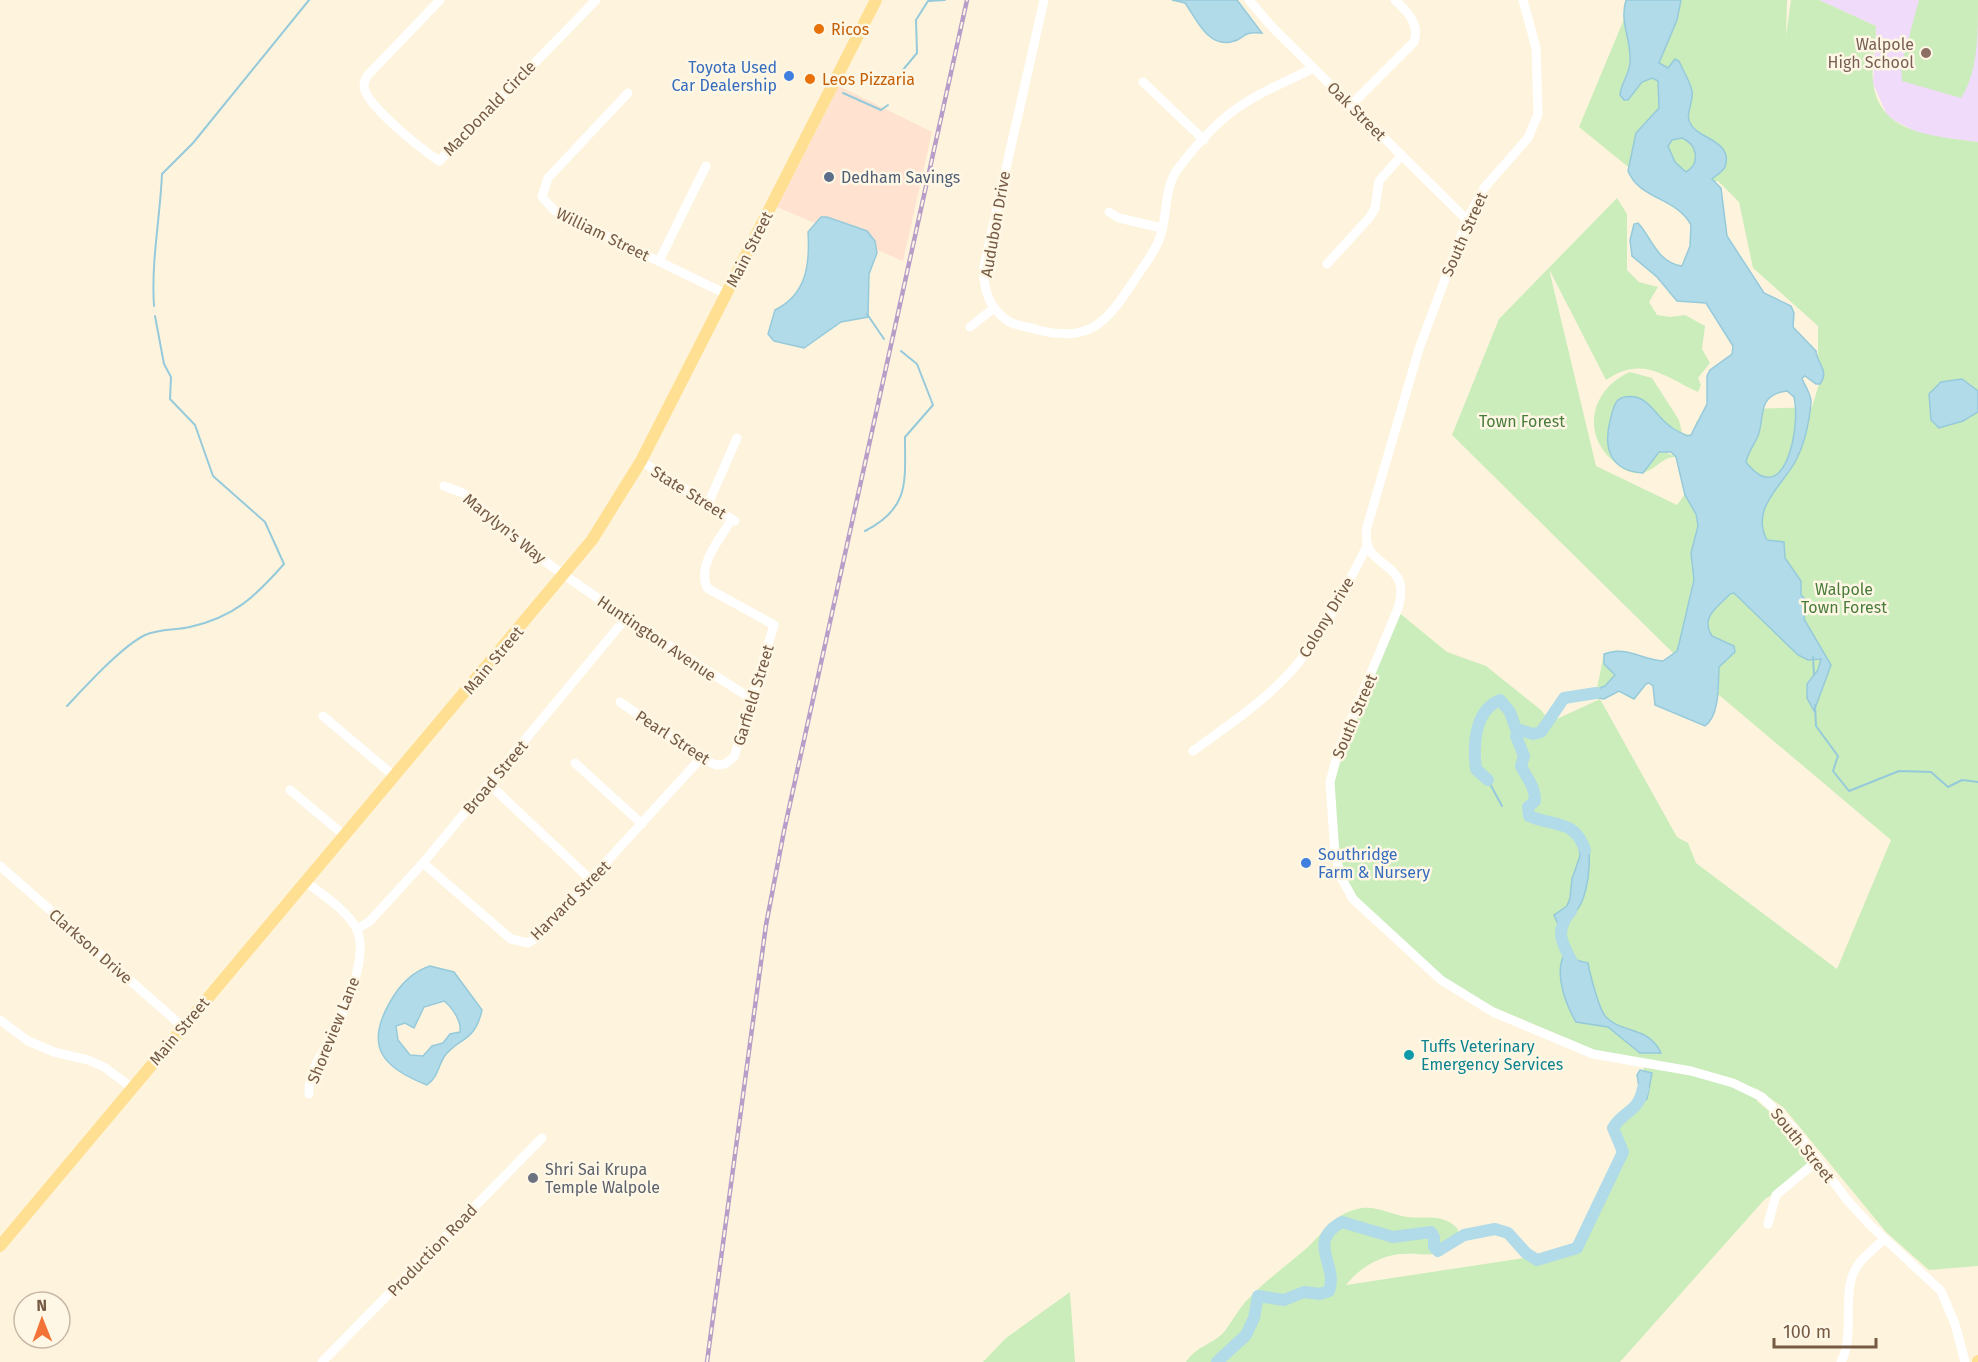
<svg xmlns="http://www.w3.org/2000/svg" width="1978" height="1362" font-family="'Fira Sans',sans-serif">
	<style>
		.commercial { fill: #ffe2d0 }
		.education { fill: #f1dbfa }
		.green { fill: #cbecbb }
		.water { fill: #b1dbe8; stroke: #96cadb; stroke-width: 1.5; fill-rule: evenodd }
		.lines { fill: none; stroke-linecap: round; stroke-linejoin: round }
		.stream { stroke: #96cadb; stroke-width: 2 }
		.river { stroke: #b1dbe8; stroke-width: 12 }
		.minor { stroke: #fff; stroke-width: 9 }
		.major { stroke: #ffe093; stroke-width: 12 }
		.rail-casing { stroke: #b79dc7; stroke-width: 4.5 }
		.rail { stroke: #fff7e5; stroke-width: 2; stroke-dasharray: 7; stroke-linecap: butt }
		.food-dot { fill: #e8710a; stroke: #fff7e5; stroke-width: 2 }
		.education-dot { fill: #8d6e63; stroke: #fff7e5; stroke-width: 2 }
		.shop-dot { fill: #3f7fe0; stroke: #fff7e5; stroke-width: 2 }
		.service-dot { fill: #5c6f8a; stroke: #fff7e5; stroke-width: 2 }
		.culture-dot { fill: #0f9aa8; stroke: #fff7e5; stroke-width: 2 }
		.worship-dot { fill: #6b7280; stroke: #fff7e5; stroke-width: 2 }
		.labels { text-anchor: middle; stroke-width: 5; stroke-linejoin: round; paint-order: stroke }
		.food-label { font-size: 16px; fill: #c56008; stroke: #fff7e5; text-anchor: start }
		.education-label { font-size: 16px; fill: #785e54; stroke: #fff7e5; text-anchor: end }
		.shop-label { font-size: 16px; fill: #366cbe; stroke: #fff7e5; text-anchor: end }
		.street-label { font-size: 16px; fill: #755a44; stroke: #fff7e5 }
		.service-label { font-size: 16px; fill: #4e5e75; stroke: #fff7e5; text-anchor: start }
		.park-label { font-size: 16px; fill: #497c3b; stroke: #fff7e5 }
		.culture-label { font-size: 16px; fill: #0d838f; stroke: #fff7e5; text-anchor: start }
		.worship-label { font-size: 16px; fill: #5b616d; stroke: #fff7e5; text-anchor: start }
	</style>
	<rect width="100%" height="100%" fill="#fef4dd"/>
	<path class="commercial" d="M839,86l93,46 -29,129 -126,-54z"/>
	<path class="education" d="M1819,0h159v142l-56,-7 -34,-18 -15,-33 3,-58z"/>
	<g class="green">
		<path d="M1632,0h155l-1,36 5,-36h28l57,26c0,18 -5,37 -3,56 6,53 63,54 105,60v1124l-49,4 -42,-37 -103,-125 -28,-20 1,13 24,20 35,47 -51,31 -145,163h-434c10,-16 28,-18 39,-31 8,-11 14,-23 24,-33 18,-19 40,-34 59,-51 18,-17 27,-35 54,-39 16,-2 30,7 45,9 20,2 36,-4 51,12v10c-21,23 -31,13 -56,15 -21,1 -43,14 -56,31l185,-28 13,3 33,-12 46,-96 -10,-24 18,-15 10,-14 3,-34 -26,-5 -158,-67 -99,-85 -19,-29 -12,-96 67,-172 50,41 39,14 55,44 7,9 -2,5 54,-25 77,138 11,6 8,20 141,106 54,-129 -172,-145 -10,28 -4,3 -50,-21 -2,-19 -4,-3 -3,1 -12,15 -15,-8 55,-37 -222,-219 47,-116 118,-121 10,16v56l12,12 19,5 -9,15 8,13 13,2 15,-2 20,11 -3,23 8,14 -12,15 3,7 -3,7c-34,-16 -56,-37 -92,-12l-57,-111 47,197 81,39 8,-11 -3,-10 71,-75 59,-2 7,-23 -14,-8 6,-32 7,16v-34l-65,-58 -14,-66 -21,-21 -54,15 -85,-69z"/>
		<path d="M1919,0h59c0,34 0,72 -17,98l-59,-17 -1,-15z"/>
		<path d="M1630,372l22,6 27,42 3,13 9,2 6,-15 7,12 -40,19 12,6c-17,-1 -24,22 -46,15 -7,-2 -14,-8 -19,-13 -30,-29 -18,-71 19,-87z"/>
		<path d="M1617,650l-5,20 3,5 -10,11 -8,2 7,-34z"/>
		<path d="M1070,1292l5,70h-92l23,-24z"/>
	</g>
	<g class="water">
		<path d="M1172,0h65l25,33c-23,-2 -15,6 -31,9 -24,5 -35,-24 -46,-39z"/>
		<path d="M1626,0h55l-4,20 -18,43 9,5 7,-9 4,2c4,10 11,20 13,30 2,11 -7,22 -2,32 7,16 44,17 35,44 -3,6 -9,8 -13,12l9,9 6,48 37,57 27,13 3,7 -1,14 23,24c1,13 14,20 4,33h-4l-11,-8 -3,2c2,7 10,17 9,25 -2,20 -6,41 -16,59 -13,24 -45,47 -28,78l17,2 1,16 16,23v14l6,6 -3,18 27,46 -17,46 -7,-13v-14l11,-14 3,-11 -13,1 -10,-5 -64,-62 -4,1c-13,14 -30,23 -18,42l22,10 1,6 -16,15c-1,18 1,48 -14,59l-50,-21 -2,-19 -4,-3 -3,1 -12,15 -15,-8 -15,8 -22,-4 23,-9 10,-11 -11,-11v-10c22,-9 38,6 59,7l14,-10 2,-7 15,-64 -3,-27 7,-27 -2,-12 -11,-19 -9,-38 -5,-5h-12l-16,21c-32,-2 -40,-24 -33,-52 2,-7 3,-16 8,-21 5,-4 12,-4 18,-3 15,4 22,22 35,30 5,4 11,6 16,9l4,-1 16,-31v-28l3,-6 22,-16 1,-8 -27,-43 -29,-2 -20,-24 -25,-21 -2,-16 4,-16 4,-1c13,13 19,40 44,43l8,-20 1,-21c-15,-28 -51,-25 -63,-54l8,-38 23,-25 -1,-27 -6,-3 -10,4 -14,18h-4l-4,-5c1,-12 9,-20 10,-32 2,-23 -11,-40 -4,-63zM1682,138c15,6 19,25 4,34l-11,-10 -7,-16 4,-6zM1781,392l6,-1 7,6c7,29 -9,115 -48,65 2,-10 8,-17 12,-26 7,-19 -1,-37 23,-44z"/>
		<path d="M821,217h6l40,14 8,10 2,12 -8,21 -1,43 -27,5 -37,26 -30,-7 -6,-7 7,-24c32,-16 35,-46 33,-78z"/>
		<path d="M1962,379l16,12v21l-15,9 -24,7 -8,-8 -2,-26 12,-12z"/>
		<path d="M1578,836l10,7c4,23 0,77 -31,79l-3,-7 13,-9 3,-8 2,-19 8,-23z"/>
		<path d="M1572,954l4,6 12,3c2,11 11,47 18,54 16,17 43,9 55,36h-21l-32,-26 -32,-5c-10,-17 -21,-46 -13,-65z"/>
		<path d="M430,966l24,6 28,38c-7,33 -25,28 -38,47 -6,10 -6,20 -17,28 -44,-17 -63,-38 -37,-83 9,-16 21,-30 40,-36zM444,1001c8,6 18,21 16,31l-10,2 -7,9 -11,3 -9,10 -13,-1 -12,-15 -2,-14 9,-3 9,5 10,-21z"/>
		<path d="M1640,1070l12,3 -5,26 -5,3 -6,-2 3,-13 -2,-12z"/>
	</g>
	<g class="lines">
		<g class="stream">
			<path d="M902,71l15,-18 -1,-33 12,-19 17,-1"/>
			<path d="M843,93l38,17 7,-5"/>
			<path d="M154,306c-3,-44 6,-87 8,-132l31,-31 116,-143"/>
			<path d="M867,314l17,25"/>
			<path d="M865,531c45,-23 40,-49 40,-94l28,-32 -16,-41 -16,-13"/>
			<path d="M1813,657l1,18"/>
			<path d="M1815,705l1,21 22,30 -5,15 16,20 50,-20 32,1 17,15 14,-7 16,2"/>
			<path d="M67,706c19,-20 54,-59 78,-71 13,-6 32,-5 45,-8 44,-10 65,-30 94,-63l-19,-42 -52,-46 -18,-51 -25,-26 1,-22 -7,-13 -9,-48"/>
			<path d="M1488,780l14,26"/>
		</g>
		<g class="river">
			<path d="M1488,780l-12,-11c-3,-24 -2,-58 24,-69l10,12 7,20"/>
			<path d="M1585,850c-10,-31 -31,-23 -56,-34l-1,-9 7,-6c0,-16 -8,-22 -14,-35l3,-10 -8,-20 4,-6 13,4 8,-2 23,-34 32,-5"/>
			<path d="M1571,911c-19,23 -7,34 4,57"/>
			<path d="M1217,1362l29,-27 8,-17 4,-22 26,4 20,-8 16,2 9,-3c10,-26 -24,-49 13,-69l51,15 38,-5 3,5v10l4,4 26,-16 31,-6 13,4 18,20 11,7 40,-12 46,-96 -10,-24c10,-17 26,-16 30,-40"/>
		</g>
		<g class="minor">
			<path d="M440,0l-73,76c-1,3 -3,5 -3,9 -1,19 59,65 75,76l157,-161"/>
			<path d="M1044,0l-60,266c-1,23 4,41 24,55 8,5 21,6 30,9 52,13 68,-7 95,-48 9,-14 20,-27 26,-42 10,-25 3,-52 21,-74 17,-22 40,-48 65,-63 21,-14 46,-23 68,-35"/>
			<path d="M1249,0l24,28 194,192"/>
			<path d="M1523,0l13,48 2,66 -10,24 -44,50 -17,32 -48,129 -52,178c-8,46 49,29 30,84l-58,138 -9,33 5,72 7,25 11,20 88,81 52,32 100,42 98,17 42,12 29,14 32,32 54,72 22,24 71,66 14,33 10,38"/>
			<path d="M1143,82l61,58"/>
			<path d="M628,93l-80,85 -6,19 13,14 171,83"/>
			<path d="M1351,105l63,-63c6,-18 -6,-30 -19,-42"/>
			<path d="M1109,212l10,6 43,10"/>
			<path d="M659,261l47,-95"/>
			<path d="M1327,264l43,-47 5,-9 4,-27 23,-26"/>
			<path d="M970,327l24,-19"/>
			<path d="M641,461l94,60"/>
			<path d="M444,486l19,7 87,72 76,53 124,80"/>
			<path d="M708,504l29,-66"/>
			<path d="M620,702l81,56 15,7 9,-1 9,-7 40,-132 -67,-37c-10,-24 13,-49 25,-69"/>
			<path d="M323,716l71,60"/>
			<path d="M1193,751c37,-27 77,-53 106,-89 28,-35 48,-77 68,-116"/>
			<path d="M575,763l67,61"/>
			<path d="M489,784l102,96"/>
			<path d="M290,790l54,45"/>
			<path d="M423,863l88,76 17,4 10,-6 163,-179"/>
			<path d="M0,866l183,161"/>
			<path d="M305,881c17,14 41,28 51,47 15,28 -14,89 -28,115 -9,16 -20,31 -19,51"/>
			<path d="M357,929l13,-8 53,-58 203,-245"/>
			<path d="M0,1020l28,21 26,11 34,8 16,7 27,20"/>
			<path d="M1768,1224l8,-29 41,-34"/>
			<path d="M322,1362l220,-224"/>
			<path d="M1841,1362c16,-30 -3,-73 19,-100 7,-8 16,-15 24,-23"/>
		</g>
		<g class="major">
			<path d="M0,1246l592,-706 49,-79 235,-461"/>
			<path d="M1978,1362v-1"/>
		</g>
		<g class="rail-casing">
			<path id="rail" d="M707,1362l59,-437 18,-94 183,-831"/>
		</g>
		<use href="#rail" class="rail"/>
	</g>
	<g class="food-dot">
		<circle cx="819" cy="29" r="6"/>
		<circle cx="810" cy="79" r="6"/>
	</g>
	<circle class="education-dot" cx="1926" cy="53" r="6"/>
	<g class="shop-dot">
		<circle cx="789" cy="76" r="6"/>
		<circle cx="1306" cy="863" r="6"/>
	</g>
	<circle class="service-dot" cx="829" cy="177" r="6"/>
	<circle class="culture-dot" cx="1409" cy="1055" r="6"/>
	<circle class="worship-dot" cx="533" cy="1178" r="6"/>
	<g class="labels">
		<g class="food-label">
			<text x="831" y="35">Ricos</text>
			<text x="822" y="85">Leos Pizzaria</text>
		</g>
		<g class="education-label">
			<text x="1914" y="50">Walpole<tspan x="1914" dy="18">High School</tspan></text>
		</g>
		<g class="shop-label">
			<text x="777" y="73">Toyota Used<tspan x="777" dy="18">Car Dealership</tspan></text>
			<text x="1318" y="860" text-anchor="start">Southridge<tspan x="1318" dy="18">Farm &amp; Nursery</tspan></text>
		</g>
		<g class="street-label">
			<text transform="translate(489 108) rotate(-46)" y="6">MacDonald Circle</text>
			<text transform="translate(1357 111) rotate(45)" y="6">Oak Street</text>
			<text transform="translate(995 224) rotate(-80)" y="6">Audubon Drive</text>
			<text transform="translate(603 234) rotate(26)" y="6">William Street</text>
			<text transform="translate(1464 234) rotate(-66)" y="6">South Street</text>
			<text transform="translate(749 249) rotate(-63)" y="6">Main Street</text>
			<text transform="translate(689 492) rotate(32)" y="6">State Street</text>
			<text transform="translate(505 528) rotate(39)" y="6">Marylyn's Way</text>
			<text transform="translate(1326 617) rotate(-59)" y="6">Colony Drive</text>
			<text transform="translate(657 638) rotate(34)" y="6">Huntington Avenue</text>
			<text transform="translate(493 660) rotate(-50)" y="6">Main Street</text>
			<text transform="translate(753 695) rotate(-73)" y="6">Garfield Street</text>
			<text transform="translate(1354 716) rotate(-67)" y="6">South Street</text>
			<text transform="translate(673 737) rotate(33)" y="6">Pearl Street</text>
			<text transform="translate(495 777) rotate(-50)" y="6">Broad Street</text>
			<text transform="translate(570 900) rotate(-45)" y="6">Harvard Street</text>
			<text transform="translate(91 946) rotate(41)" y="6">Clarkson Drive</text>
			<text transform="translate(333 1030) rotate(-68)" y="6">Shoreview Lane</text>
			<text transform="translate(179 1031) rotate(-50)" y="6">Main Street</text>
			<text transform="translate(1803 1145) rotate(51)" y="6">South Street</text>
			<text transform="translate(432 1250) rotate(-46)" y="6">Production Road</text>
		</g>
		<g class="service-label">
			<text x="841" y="183">Dedham Savings</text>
		</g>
		<g class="park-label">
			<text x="1522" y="427">Town Forest</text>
			<text x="1844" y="595">Walpole<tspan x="1844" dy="18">Town Forest</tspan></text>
		</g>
		<g class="culture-label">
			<text x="1421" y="1052">Tuffs Veterinary<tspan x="1421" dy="18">Emergency Services</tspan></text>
		</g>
		<g class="worship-label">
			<text x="545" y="1175">Shri Sai Krupa<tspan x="545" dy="18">Temple Walpole</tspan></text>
		</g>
	</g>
	<g transform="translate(42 1320) rotate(359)"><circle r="28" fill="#fff7e5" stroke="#c8b8a5" stroke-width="1.5"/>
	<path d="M0-4.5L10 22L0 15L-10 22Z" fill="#f37238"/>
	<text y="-9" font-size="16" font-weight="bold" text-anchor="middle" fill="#755a44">N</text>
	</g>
	<path d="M1774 1338v9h102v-9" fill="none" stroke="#755a44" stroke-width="3"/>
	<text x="1783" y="1338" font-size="18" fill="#755a44" stroke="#fff7e5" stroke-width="4.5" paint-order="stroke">100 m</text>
</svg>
